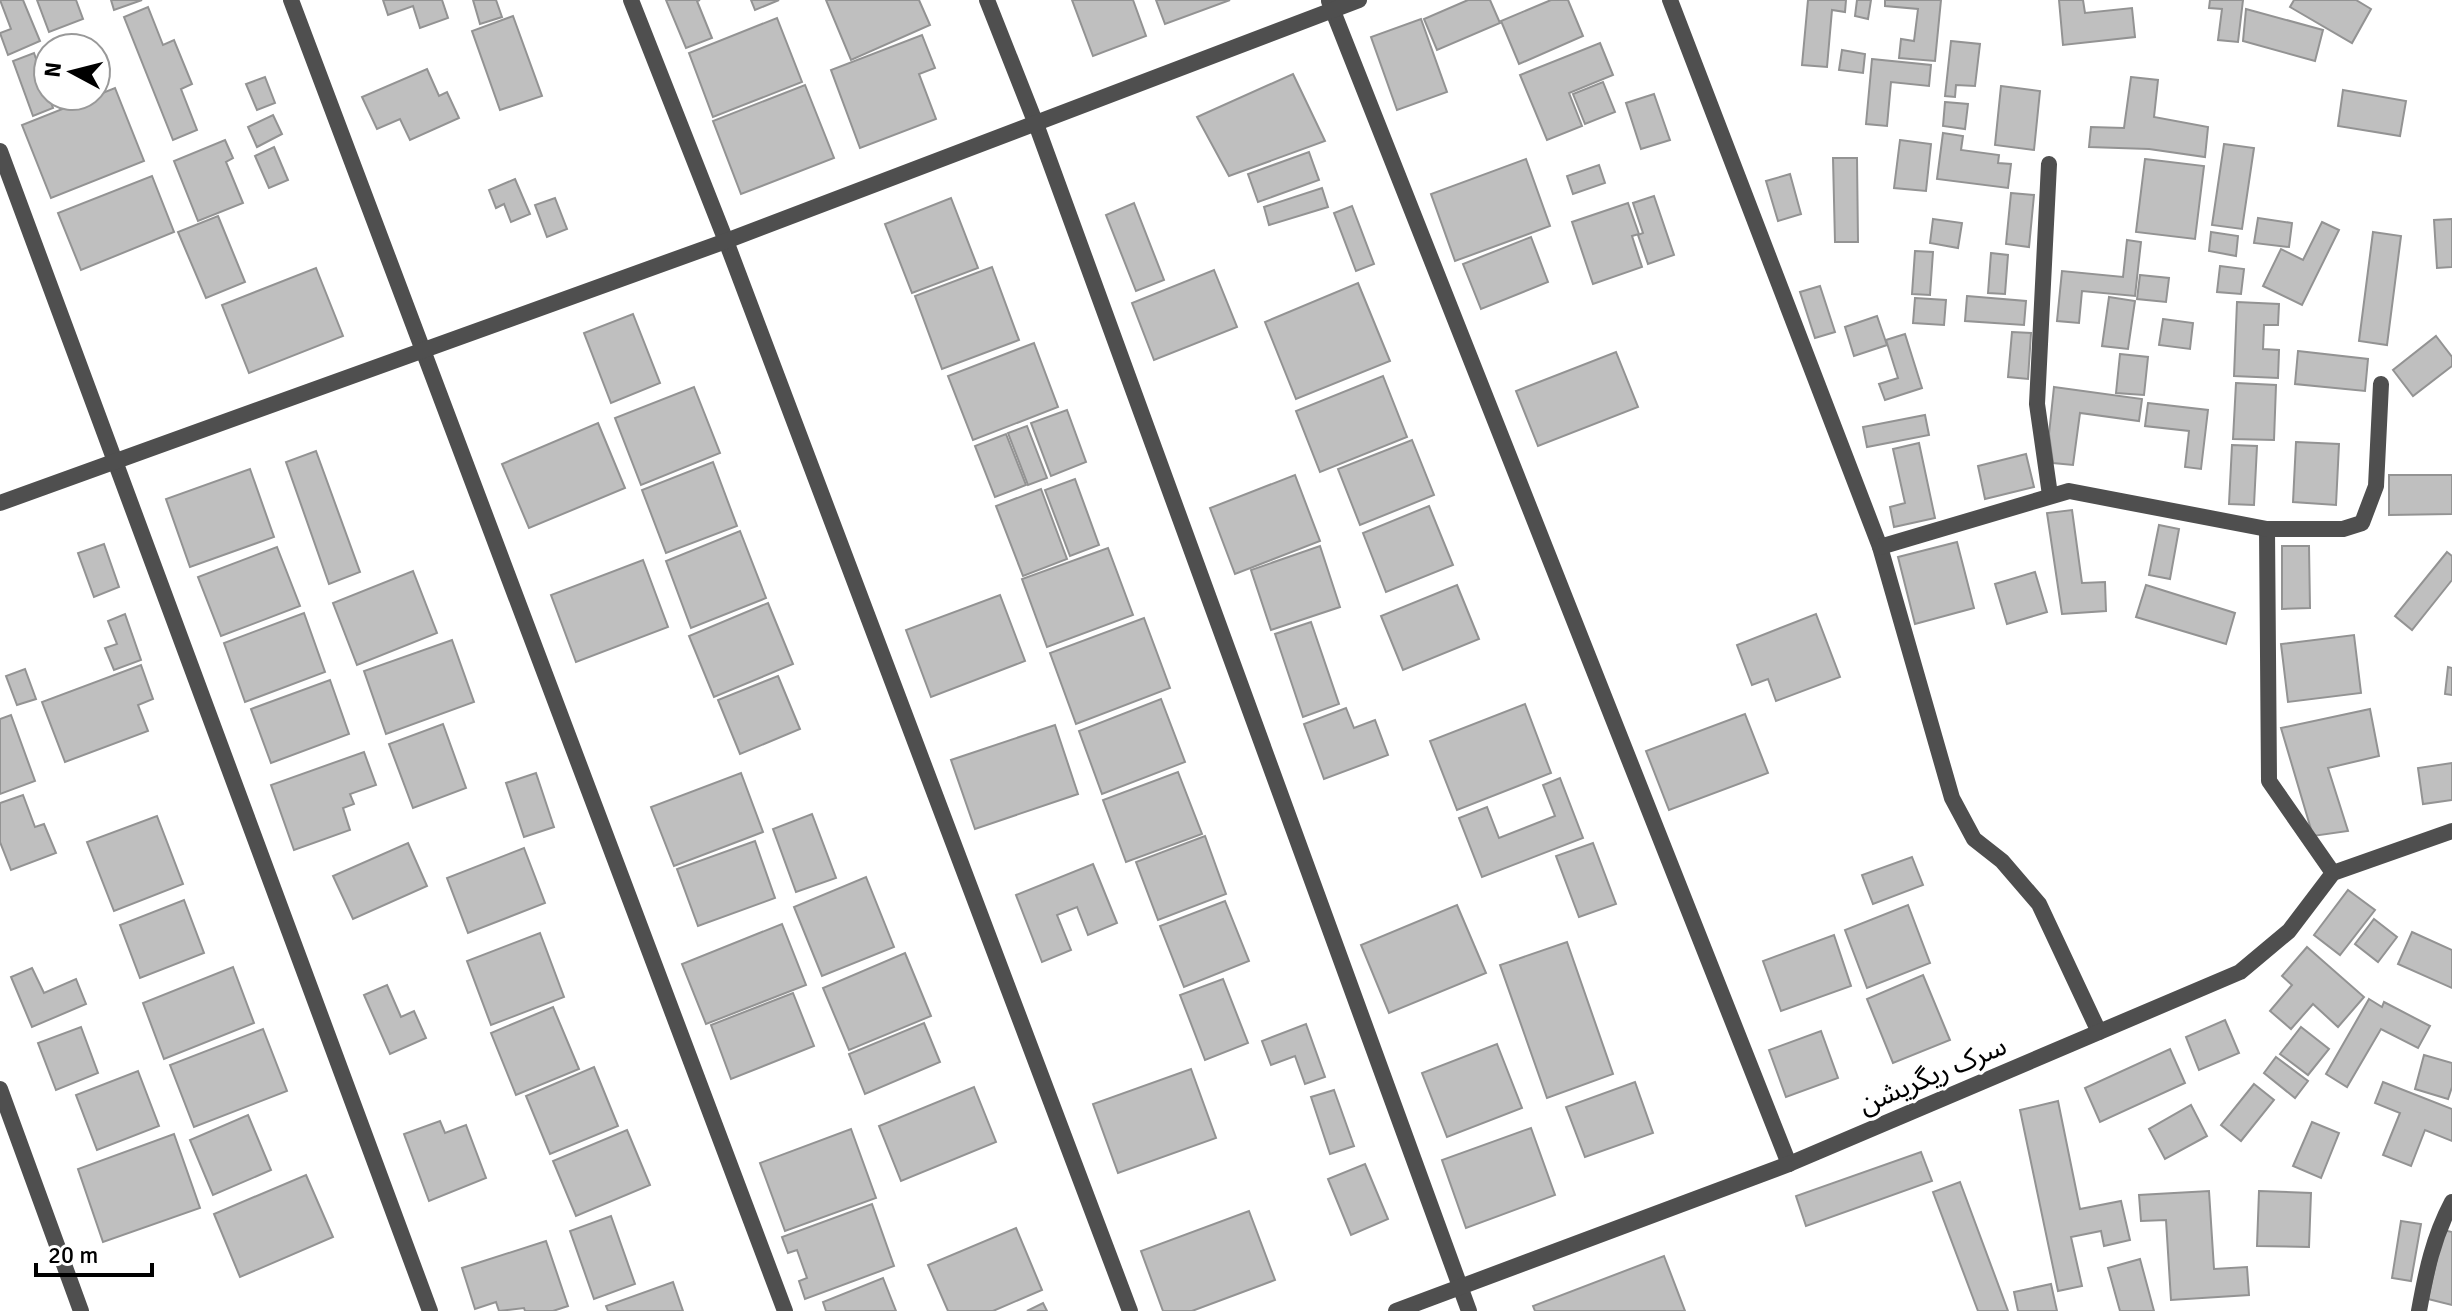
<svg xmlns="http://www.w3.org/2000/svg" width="2452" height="1311" font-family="Signika,'Noto Sans Arabic',sans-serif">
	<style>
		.building { fill: #bfbfbf; stroke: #939393; stroke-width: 2 }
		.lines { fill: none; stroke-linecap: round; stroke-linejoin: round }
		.street { stroke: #4f4f4f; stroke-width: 16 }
		.labels { text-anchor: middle; stroke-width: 7; stroke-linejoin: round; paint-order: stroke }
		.street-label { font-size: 28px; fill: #000; stroke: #fff }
	</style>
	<rect width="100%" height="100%" fill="#fff"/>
	<g class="building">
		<path d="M0,0h23l17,41 -32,14 -8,-22 11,-4z"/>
		<path d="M37,0h39l7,19 -34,13z"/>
		<path d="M111,0h31l-28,10z"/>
		<path d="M383,0h59l6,18 -28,10 -7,-22 -25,9z"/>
		<path d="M473,0h23l6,17 -22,7z"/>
		<path d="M666,0h34l-3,1 15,37 -26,10z"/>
		<path d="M751,0h28l-24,10z"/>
		<path d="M826,0h93l11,25 -79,35z"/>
		<path d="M1072,0h61l13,36 -53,20z"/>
		<path d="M1156,0h74l-65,24z"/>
		<path d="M1468,0h22l10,23 -63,27 -13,-31z"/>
		<path d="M1551,0h17l15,36 -64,28 -18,-43z"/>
		<path d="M1808,0h38l-1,12 -13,-2 -5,57 -25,-2z"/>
		<path d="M1857,0h14l-3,19 -13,-3z"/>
		<path d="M1885,0h56l-6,61 -36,-3 2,-19 13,2 4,-32 -33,-3z"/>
		<path d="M2059,0h24l2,13 47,-5 3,29 -72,8z"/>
		<path d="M2210,0h33l-5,42 -20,-2 4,-31 -13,-1z"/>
		<path d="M2294,0h62l15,9 -19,34 -62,-36z"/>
		<path d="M148,7l15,38 11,-5 18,44 -11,5 16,41 -24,10 -49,-123z"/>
		<path d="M2246,9l77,21 -8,31 -72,-20z"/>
		<path d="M513,16l29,80 -42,14 -28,-79z"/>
		<path d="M777,18l25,64 -89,35 -24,-64z"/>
		<path d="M1421,19l26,73 -50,18 -26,-73z"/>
		<path d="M922,35l13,33 -16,6 17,45 -76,29 -29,-78z"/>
		<path d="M1951,41l29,3 -5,42 -19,-1 -1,12 -10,-1z"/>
		<path d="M1600,43l13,32 -44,18 13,33 -35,14 -27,-65z"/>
		<path d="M1842,50l23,4 -2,19 -24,-3z"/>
		<path d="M34,53l19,55 -20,8 -20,-55z"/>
		<path d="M1872,59l59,6 -2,21 -38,-4 -4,44 -21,-2z"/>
		<path d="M427,69l12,27 8,-4 12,26 -49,22 -10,-21 -23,10 -15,-32z"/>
		<path d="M1293,74l32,67 -96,35 -32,-59z"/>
		<path d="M265,77l10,26 -18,7 -11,-26z"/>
		<path d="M2131,77l27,3 -4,37 54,10 -3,30 -56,-8 -60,-2 2,-20 33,1z"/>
		<path d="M1603,82l12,30 -30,12 -12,-30z"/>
		<path d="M805,85l29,73 -93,36 -28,-73z"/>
		<path d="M2001,86l39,5 -6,59 -39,-5z"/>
		<path d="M115,88l29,73 -93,37 -29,-73z"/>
		<path d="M2343,90l63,11 -6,35 -62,-10z"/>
		<path d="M1654,94l16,46 -29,9 -15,-46z"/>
		<path d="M1945,102l23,2 -3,25 -22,-3z"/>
		<path d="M273,115l9,19 -25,13 -9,-20z"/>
		<path d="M1943,133l20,3 -2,14 38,5 -1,8 13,1 -3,24 -71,-9z"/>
		<path d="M225,140l8,18 -7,4 17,41 -45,18 -24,-60z"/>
		<path d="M1900,140l31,4 -5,47 -32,-3z"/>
		<path d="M2224,144l30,4 -12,81 -30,-4z"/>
		<path d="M274,147l14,33 -19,8 -14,-32z"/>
		<path d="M1309,152l10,28 -61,22 -10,-28z"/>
		<path d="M1833,158h24l1,84h-23z"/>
		<path d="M1526,159l24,67 -95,35 -24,-67z"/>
		<path d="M2145,159l59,7 -9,73 -59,-7z"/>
		<path d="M1599,165l6,18 -32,11 -6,-18z"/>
		<path d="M1790,174l11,40 -23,7 -12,-40z"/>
		<path d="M152,176l22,56 -93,38 -23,-57z"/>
		<path d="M515,179l15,35 -19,8 -7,-18 -8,4 -7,-18z"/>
		<path d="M1322,188l6,19 -59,18 -5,-18z"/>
		<path d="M2011,193l23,2 -5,52 -23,-3z"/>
		<path d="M1654,196l20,59 -26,9 -10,-29 5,-2 -10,-30z"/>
		<path d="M555,198l12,31 -20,8 -12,-32z"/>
		<path d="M951,198l27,70 -66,25 -27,-69z"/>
		<path d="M1134,203l30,77 -28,11 -30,-76z"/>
		<path d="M1628,203l11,31 -7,2 10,31 -49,17 -21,-62z"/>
		<path d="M1352,206l22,58 -18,7 -22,-58z"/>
		<path d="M218,216l27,66 -39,16 -28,-66z"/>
		<path d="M2258,218l34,5 -3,24 -35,-4z"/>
		<path d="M1933,219l29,4 -4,25 -28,-5z"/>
		<path d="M2452,219v48l-15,1 -3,-48z"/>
		<path d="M2322,222l17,8 -37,75 -39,-19 18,-37 22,11z"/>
		<path d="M2211,232l27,4 -2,20 -27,-5z"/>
		<path d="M2373,232l28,4 -14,109 -28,-4z"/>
		<path d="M1531,237l17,45 -67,27 -18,-45z"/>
		<path d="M2127,240l14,2 -6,54 -53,-5 -3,32 -22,-2 5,-50 61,6z"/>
		<path d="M1915,251l18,1 -3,43 -18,-1z"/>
		<path d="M1991,253l17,2 -3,39 -17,-1z"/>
		<path d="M2220,266l24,3 -3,25 -24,-2z"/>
		<path d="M992,267l27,73 -77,29 -27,-73z"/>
		<path d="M316,268l27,68 -94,37 -27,-68z"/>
		<path d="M1214,270l23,57 -83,33 -22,-57z"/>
		<path d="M2140,275l29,3 -3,24 -29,-3z"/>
		<path d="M1358,283l32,78 -94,38 -31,-77z"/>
		<path d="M1820,286l15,46 -20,6 -15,-46z"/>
		<path d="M1967,296l59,5 -2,24 -59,-4z"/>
		<path d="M2109,297l26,4 -7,48 -26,-3z"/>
		<path d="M1915,298l31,2 -2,25 -31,-2z"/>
		<path d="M2237,302l42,2 -1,21h-14l-1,24 16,1 -1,28 -44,-2z"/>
		<path d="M633,314l27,69 -49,20 -27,-70z"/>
		<path d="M1877,316l10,29 -33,11 -9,-29z"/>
		<path d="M2163,319l30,4 -3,26 -31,-4z"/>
		<path d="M2012,332l19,1 -3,46 -20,-2z"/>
		<path d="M1905,334l17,54 -37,12 -6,-16 19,-6 -12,-38z"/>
		<path d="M2436,336l16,21v9l-39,30 -20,-26z"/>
		<path d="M1034,343l24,64 -85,33 -25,-64z"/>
		<path d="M2298,351l70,8 -3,32 -70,-7z"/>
		<path d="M1616,352l22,55 -100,39 -22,-55z"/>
		<path d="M2120,354l28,3 -4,38 -28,-2z"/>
		<path d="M1383,376l24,61 -87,35 -24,-61z"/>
		<path d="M2236,383l40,2 -2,55 -41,-1z"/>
		<path d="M694,387l26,66 -79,32 -26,-67z"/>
		<path d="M2054,387l88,12 -3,22 -59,-8 -7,52 -20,-2 -4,-29z"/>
		<path d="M2148,403l60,7 -7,59 -16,-2 4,-36 -44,-5z"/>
		<path d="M1067,410l19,52 -35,14 -20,-53z"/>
		<path d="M1925,415l4,20 -62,12 -4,-20z"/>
		<path d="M598,423l27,65 -96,40 -27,-64z"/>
		<path d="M1027,426l20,52 -19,7 -20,-52z"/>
		<path d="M1006,434l20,51 -31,12 -20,-51z"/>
		<path d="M1412,440l22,55 -74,30 -22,-56z"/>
		<path d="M2296,442l43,2 -3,61 -43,-3z"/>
		<path d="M1919,443l16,75 -41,9 -4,-20 15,-4 -12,-54z"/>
		<path d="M2232,445l25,1 -3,59 -25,-1z"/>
		<path d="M316,451l44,121 -31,12 -43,-122z"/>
		<path d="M2026,454l8,33 -49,12 -7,-33z"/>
		<path d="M713,462l24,64 -71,27 -24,-63z"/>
		<path d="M250,469l24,68 -84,30 -24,-68z"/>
		<path d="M1295,475l25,66 -85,33 -25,-66z"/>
		<path d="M2389,475h63v39l-63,1z"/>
		<path d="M1075,479l24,66 -29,11 -25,-66z"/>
		<path d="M1041,489l26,70 -44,17 -27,-70z"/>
		<path d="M1429,506l24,59 -67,27 -23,-59z"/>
		<path d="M2072,510l10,73 23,-1 1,29 -44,3 -15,-101z"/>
		<path d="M2159,525l20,4 -9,50 -21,-4z"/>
		<path d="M740,531l26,67 -75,30 -25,-67z"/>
		<path d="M1957,542l17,66 -59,16 -17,-67z"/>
		<path d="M104,544l15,43 -25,10 -16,-44z"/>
		<path d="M1320,546l20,61 -69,23 -20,-60z"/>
		<path d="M2282,546h27l1,62 -28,1z"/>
		<path d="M277,547l23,59 -79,30 -23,-59z"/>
		<path d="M1108,548l25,67 -86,32 -25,-68z"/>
		<path d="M2447,552l5,4v24l-40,50 -17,-14z"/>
		<path d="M643,560l25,67 -92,35 -25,-67z"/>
		<path d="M413,571l24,62 -80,32 -24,-62z"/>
		<path d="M2035,572l12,40 -40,12 -12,-40z"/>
		<path d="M1457,585l22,54 -76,31 -22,-54z"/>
		<path d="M2146,585l89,28 -9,31 -90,-27z"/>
		<path d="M1000,595l25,66 -94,36 -25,-67z"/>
		<path d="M768,603l25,61 -79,33 -25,-61z"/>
		<path d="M304,613l21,59 -80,30 -21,-59z"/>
		<path d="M125,614l16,46 -27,10 -9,-22 12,-4 -9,-23z"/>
		<path d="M1816,614l24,63 -64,24 -8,-22 -16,6 -15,-40z"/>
		<path d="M1144,618l26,70 -94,36 -26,-71z"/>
		<path d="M1311,622l28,82 -36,13 -28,-83z"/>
		<path d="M2354,635l7,58 -73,9 -7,-58z"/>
		<path d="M452,640l22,62 -88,32 -22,-63z"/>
		<path d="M141,665l12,34 -15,6 10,26 -83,31 -23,-60z"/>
		<path d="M2448,667l4,1v27l-7,-1z"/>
		<path d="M25,669l11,30 -19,6 -11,-29z"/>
		<path d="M778,676l22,53 -60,25 -22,-54z"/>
		<path d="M330,680l19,54 -78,29 -20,-54z"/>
		<path d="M1161,699l24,63 -83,32 -23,-63z"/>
		<path d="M1525,704l26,69 -94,37 -27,-69z"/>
		<path d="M1346,708l8,20 21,-8 13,35 -64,24 -20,-55z"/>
		<path d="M2370,709l9,47 -51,12 20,63 -35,5 -32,-108z"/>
		<path d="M1745,714l23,59 -99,37 -23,-59z"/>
		<path d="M11,715l24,66 -35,13v-75z"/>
		<path d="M443,724l23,64 -53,20 -24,-64z"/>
		<path d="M1055,725l23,69 -103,35 -24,-69z"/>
		<path d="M364,752l12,33 -26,9 4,10 -11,4 7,22 -56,20 -23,-65z"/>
		<path d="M2452,763v37l-29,4 -5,-36z"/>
		<path d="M1178,772l24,62 -76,28 -23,-62z"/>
		<path d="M536,773l18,54 -30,10 -18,-54z"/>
		<path d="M741,773l22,59 -89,34 -23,-59z"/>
		<path d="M1560,778l23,60 -101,39 -23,-59 28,-11 12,31 56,-22 -12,-31z"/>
		<path d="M23,795l12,32 9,-3 12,29 -45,17 -11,-28v-39z"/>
		<path d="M812,814l24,64 -40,14 -23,-63z"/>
		<path d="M157,816l26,68 -69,27 -27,-69z"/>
		<path d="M1205,836l21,58 -68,26 -22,-58z"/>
		<path d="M755,841l20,57 -77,28 -21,-57z"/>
		<path d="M408,843l19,43 -74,33 -20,-43z"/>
		<path d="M1593,843l23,61 -37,13 -23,-61z"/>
		<path d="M524,848l21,55 -77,30 -21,-55z"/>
		<path d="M1912,857l11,28 -50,19 -11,-29z"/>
		<path d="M1093,864l24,59 -29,12 -11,-28 -20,8 14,35 -29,12 -26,-67z"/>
		<path d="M866,877l28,70 -72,29 -28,-69z"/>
		<path d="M2348,890l27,20 -35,45 -26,-20z"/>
		<path d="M184,900l20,53 -64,25 -20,-53z"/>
		<path d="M1225,901l24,60 -65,26 -24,-61z"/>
		<path d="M1457,905l29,68 -97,40 -28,-68z"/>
		<path d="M1908,905l22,58 -63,25 -22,-58z"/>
		<path d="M2374,919l23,18 -19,25 -23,-18z"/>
		<path d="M782,924l24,61 -100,39 -24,-60z"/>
		<path d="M2412,932l40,18v38l-54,-24z"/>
		<path d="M540,933l24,64 -73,28 -24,-64z"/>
		<path d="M1834,935l17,51 -70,25 -18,-50z"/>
		<path d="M1567,942l46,132 -66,24 -47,-133z"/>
		<path d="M2307,947l57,50 -26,30 -25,-23 -22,25 -21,-18 22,-26 -10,-9z"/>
		<path d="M905,953l26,63 -82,34 -26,-62z"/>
		<path d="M233,967l21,56 -90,36 -21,-56z"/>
		<path d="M32,968l12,25 32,-14 10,25 -54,23 -21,-50z"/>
		<path d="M1923,975l27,65 -57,23 -26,-64z"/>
		<path d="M1223,979l25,64 -43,17 -25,-65z"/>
		<path d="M387,985l14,32 13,-6 12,27 -36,16 -26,-59z"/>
		<path d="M793,993l21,53 -83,33 -20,-54z"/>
		<path d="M2369,999l13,8 2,-5 46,24 -12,22 -37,-19 -34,58 -21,-13z"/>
		<path d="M553,1007l26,62 -63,26 -25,-62z"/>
		<path d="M2225,1020l14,33 -40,17 -13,-33z"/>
		<path d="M924,1023l16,39 -75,32 -16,-40z"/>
		<path d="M1306,1024l19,53 -20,7 -10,-28 -24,9 -9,-24z"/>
		<path d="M81,1027l17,46 -42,17 -18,-47z"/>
		<path d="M2301,1027l28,22 -21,26 -28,-21z"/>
		<path d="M263,1029l24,62 -93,36 -24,-62z"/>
		<path d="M1821,1031l17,47 -52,19 -17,-47z"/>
		<path d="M1497,1044l25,64 -75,29 -25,-64z"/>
		<path d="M2170,1049l15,34 -85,39 -15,-34z"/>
		<path d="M2424,1055l28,8v24l-4,12 -33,-10z"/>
		<path d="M2276,1057l32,24 -13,17 -31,-25z"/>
		<path d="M594,1067l24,59 -68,28 -24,-58z"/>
		<path d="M1191,1069l25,69 -98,35 -25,-69z"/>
		<path d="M138,1071l21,55 -62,24 -21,-55z"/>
		<path d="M1635,1082l18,51 -68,24 -19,-50z"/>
		<path d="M2383,1082l69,27v32l-27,-11 -14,36 -28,-11 17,-42 -25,-10z"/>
		<path d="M2254,1084l20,16 -33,41 -20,-16z"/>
		<path d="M974,1087l22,55 -95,39 -22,-55z"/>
		<path d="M1334,1090l20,56 -24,8 -19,-57z"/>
		<path d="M2058,1101l22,108 41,-8 9,39 -26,6 -3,-15 -30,6 11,49 -24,5 -38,-181z"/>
		<path d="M2191,1105l16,31 -42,23 -16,-30z"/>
		<path d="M248,1115l23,55 -58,25 -23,-55z"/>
		<path d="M440,1121l5,12 21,-8 20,53 -57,23 -25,-67z"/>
		<path d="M2312,1122l27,11 -18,45 -28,-12z"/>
		<path d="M1531,1128l24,67 -89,33 -24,-68z"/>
		<path d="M851,1129l25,69 -91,33 -25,-68z"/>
		<path d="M627,1130l23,55 -74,31 -23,-55z"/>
		<path d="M174,1134l26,74 -97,34 -25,-73z"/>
		<path d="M1921,1152l11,29 -126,45 -10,-30z"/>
		<path d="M1365,1164l23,55 -37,16 -23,-56z"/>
		<path d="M306,1175l27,62 -93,40 -26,-63z"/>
		<path d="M1960,1182l48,129h-30l-45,-119z"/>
		<path d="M2209,1191l5,78 33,-2 2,28 -78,5 -5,-80 -25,1 -2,-26z"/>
		<path d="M2259,1191l52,2 -2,54 -52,-1z"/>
		<path d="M872,1204l22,62 -89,33 -6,-18 8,-3 -10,-28 -9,3 -6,-16z"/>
		<path d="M1249,1211l26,69 -83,31h-29l-22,-60z"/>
		<path d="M611,1216l24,68 -41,15 -24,-68z"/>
		<path d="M2401,1221l20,3 -10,57 -19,-3z"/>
		<path d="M1016,1228l26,62 -49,21h-45l-20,-46z"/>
		<path d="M2443,1230l9,2v73l-24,-6z"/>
		<path d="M546,1241l22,65 -15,5h-28l-1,-3 -25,3 -3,-9 -21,7 -13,-41z"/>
		<path d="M1664,1256l21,55h-150l-2,-5z"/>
		<path d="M2140,1259l14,52h-34l-12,-43z"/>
		<path d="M883,1278l13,33h-70l-3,-9z"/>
		<path d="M673,1282l10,29h-75l-2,-5z"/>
		<path d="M2051,1284l6,27h-39l-4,-19z"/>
		<path d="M1043,1303l4,8h-20z"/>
	</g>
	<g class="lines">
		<g class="street">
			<path d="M291,0l494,1311"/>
			<path d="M631,0l95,241 404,1070"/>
			<path d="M987,0l49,124 433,1187"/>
			<path d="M1670,0l210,547 72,251 22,41 28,22 37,43 60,128"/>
			<path d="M1329,1l460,1163"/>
			<path d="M0,151l430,1160"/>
			<path d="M2049,164l-12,240 13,91"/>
			<path d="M0,503l726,-262 633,-241"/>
			<path d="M2267,529l2,252 64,92"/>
			<path d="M1880,547l189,-56 198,38h76l19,-6 14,-37 5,-102"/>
			<path d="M0,1089l81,222"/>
			<path d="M1396,1311l393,-147 451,-192 49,-41 44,-58 119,-42"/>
			<path d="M2419,1311c7,-39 14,-73 33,-109"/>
		</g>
	</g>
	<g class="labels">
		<g class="street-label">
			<text transform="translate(1932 1074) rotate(-23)" y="10">سرک ریگریشن</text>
		</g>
	</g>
	<g transform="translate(72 72) rotate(277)"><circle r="38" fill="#ffffff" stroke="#999999" stroke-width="2"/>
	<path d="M0-6L14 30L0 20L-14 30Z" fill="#000000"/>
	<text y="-12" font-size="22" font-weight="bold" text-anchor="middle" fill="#000000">N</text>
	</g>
	<path d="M36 1263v12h116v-12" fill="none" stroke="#000000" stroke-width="4"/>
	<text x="48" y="1263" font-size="24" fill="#000000" stroke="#ffffff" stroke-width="6" paint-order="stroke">20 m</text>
</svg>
